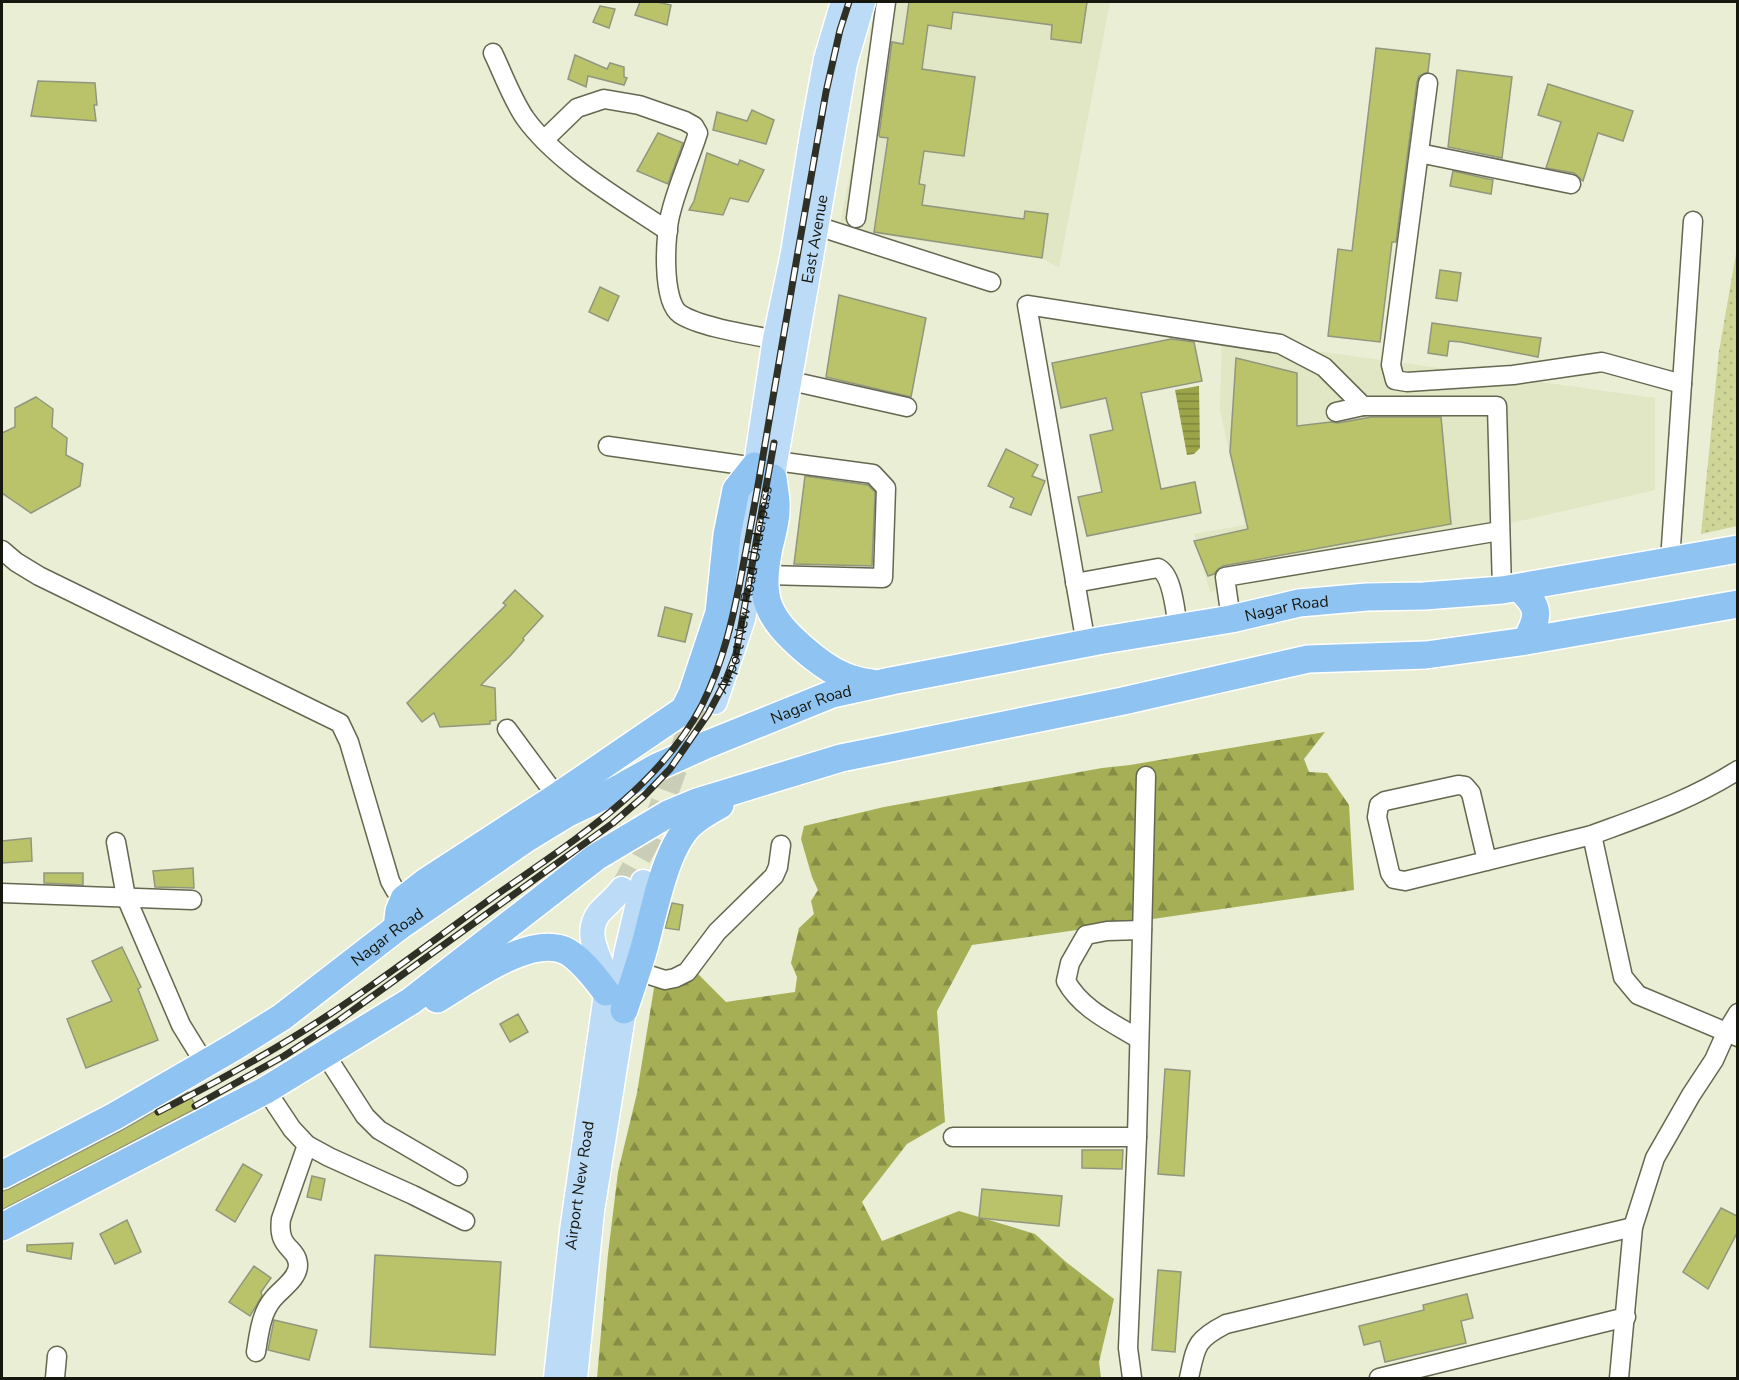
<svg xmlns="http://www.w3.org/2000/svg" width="1739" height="1380" font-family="'Nunito Sans',sans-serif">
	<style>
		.built { fill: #e1e6c4 }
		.grass { fill: url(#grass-dots) }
		.forest { fill: url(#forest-firs) }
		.water { fill: url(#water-rules) }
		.building { fill: #bac369; stroke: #92967e; stroke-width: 1.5 }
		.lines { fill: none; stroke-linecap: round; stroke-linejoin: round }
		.major-tunnel { stroke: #caceb6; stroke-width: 24; stroke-dasharray: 24 12; stroke-linecap: butt }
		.minor-casing { stroke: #656751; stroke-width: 21 }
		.major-casing { stroke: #fff; stroke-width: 27 }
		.highway-casing { stroke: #fff; stroke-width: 30 }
		.minor { stroke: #fff; stroke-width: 18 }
		.major { stroke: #bcdbf7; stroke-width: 24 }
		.highway { stroke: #8fc3f1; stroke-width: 27 }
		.rail-casing { stroke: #2f3025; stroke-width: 7 }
		.rail { stroke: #fff; stroke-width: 4.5; stroke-dasharray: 14; stroke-linecap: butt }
		.labels { text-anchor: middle; stroke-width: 4.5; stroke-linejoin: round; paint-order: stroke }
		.street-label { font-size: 16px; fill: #16170e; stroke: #fff }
	</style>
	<defs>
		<pattern id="grass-dots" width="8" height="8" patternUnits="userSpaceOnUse" patternTransform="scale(1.5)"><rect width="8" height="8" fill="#ced597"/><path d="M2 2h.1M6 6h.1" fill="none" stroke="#b0b681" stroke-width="1.8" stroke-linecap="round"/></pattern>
		<pattern id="forest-firs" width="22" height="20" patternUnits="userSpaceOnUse" patternTransform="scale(1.5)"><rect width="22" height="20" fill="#a6af55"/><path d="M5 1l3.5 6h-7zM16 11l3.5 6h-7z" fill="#868d45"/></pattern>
		<pattern id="water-rules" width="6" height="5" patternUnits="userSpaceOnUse" patternTransform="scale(1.5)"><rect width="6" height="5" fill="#9ca44a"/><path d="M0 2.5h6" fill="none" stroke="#7e853c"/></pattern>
	</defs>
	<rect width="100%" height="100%" fill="#eaeed4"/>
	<g class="built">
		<path d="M885,2h225l-51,266 -17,-10 -203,-29z"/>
		<path d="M1222,338l433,60v92l-445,102 -16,-58 51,-9 -25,-115z"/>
	</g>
	<path class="grass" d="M1737,248v278l-36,8 18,-183z"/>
	<path class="forest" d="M1325,732l-21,27 5,13 18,1 22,32 5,85 -382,55 -35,66 8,111 -38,22 -45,58 20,39 77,-30 76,23 31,28 48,37 -15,63 2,16h-504l11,-124 10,-82 19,-79 17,-105 41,-17 31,31 69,-10 2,-15 -6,-14 8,-35 15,-14 -3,-13 7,-11 -6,-13 -11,-38 3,-13 80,-19 218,-39 28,-3z"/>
	<path class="water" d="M1199,386l1,62 -6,6 -7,1 -12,-65z"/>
	<g class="building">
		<path d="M640,2h17l14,3 -4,20 -32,-10z"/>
		<path d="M909,2h178l-6,41 -30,-4 1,-14 -99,-13 -2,17 -23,-4 -6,44 53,8 -11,79 -40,-5 -5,33 6,1 -3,20 102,14 1,-8 23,3 -6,44 -168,-26 14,-94 -8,-1 -1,-2 13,-93 11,2z"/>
		<path d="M600,6l15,3 -6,19 -16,-6z"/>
		<path d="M1376,48l54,6 -2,18 -9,4 -2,6 -21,160h-4l-12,100 -52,-6 10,-87 14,2z"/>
		<path d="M575,55l32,14 3,-6 14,4v10l3,1 -3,7 -36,-9 -2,11 -18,-8z"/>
		<path d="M1457,70l55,7 -10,81 -54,-11z"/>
		<path d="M38,81l57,2 2,22h-3l2,16 -65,-5z"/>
		<path d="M1548,84l85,27 -10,30 -25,-8 -15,48 -9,-8 -28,-5 15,-46 -23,-7z"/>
		<path d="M752,110l22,10 -8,24 -53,-14 4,-18 30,9z"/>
		<path d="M658,133l25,10 -15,41 -31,-13z"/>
		<path d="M707,153l31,12 2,-5 24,10 -16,32 -18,-4 -7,17 -34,-5 5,-9z"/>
		<path d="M1453,171l40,9 -2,14 -41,-8z"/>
		<path d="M1440,270l21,3 -4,28 -21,-3z"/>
		<path d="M600,287l19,9 -11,25 -19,-9z"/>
		<path d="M839,295l87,23 -15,79 -85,-20z"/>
		<path d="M1432,323l109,15 -3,19 -77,-15 -12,-1 -2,15 -19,-3z"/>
		<path d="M1171,339l23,3 8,39 -61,12 20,96 34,-7 6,31 -114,23 -9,-39 24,-5 -12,-57 23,-5 -7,-32 -45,10 -9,-45z"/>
		<path d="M1236,358l61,15v53l34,-4 7,1 33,-6h70l10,107 -228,42 -5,3 -4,5 -6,2 -14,-35 54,-12 -18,-77z"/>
		<path d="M36,397l17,12 -1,18 15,11 -1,17 17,9 -3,22 -49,27 -29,-20v-60l13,-6v-19z"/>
		<path d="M1006,449l32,16 -6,11 13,5 -14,34 -21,-8 4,-9 -26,-12z"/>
		<path d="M805,476l63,9 7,7 -3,74 -78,-2z"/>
		<path d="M515,590l28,26 -20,22 1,2 -13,15 -30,30 14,3 1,32 -6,1v3l-50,3 -6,-14 -12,9 -15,-19 99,-98 -3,-2z"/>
		<path d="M665,607l27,7 -7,28 -27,-6z"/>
		<path d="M31,838l1,23 -30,2v-22z"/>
		<path d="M193,868l1,20 -39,-1 -2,-16z"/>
		<path d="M44,873h39v12l-39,-2z"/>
		<path d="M672,903l11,2 -4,25 -14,-2z"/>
		<path d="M122,947l19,40 -3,2 20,51 -72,28 -19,-49 45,-18 -20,-40z"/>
		<path d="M518,1014l10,18 -18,10 -10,-18z"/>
		<path d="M1165,1069l25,2 -6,105 -26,-2z"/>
		<path d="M188,1092l9,16 -195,102v-19l7,-2 113,-59z"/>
		<path d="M1082,1150h41l-1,19 -40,-1z"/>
		<path d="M243,1164l19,11 -27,47 -19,-12z"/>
		<path d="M312,1176l13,3 -4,21 -14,-3z"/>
		<path d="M982,1189l80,7 -3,30 -80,-8z"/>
		<path d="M1721,1208l16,8v17l-29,56 -25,-17z"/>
		<path d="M127,1220l14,32 -26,12 -15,-30z"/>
		<path d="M73,1243l-2,16 -44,-8v-6z"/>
		<path d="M375,1255l126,7 -6,93 -125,-8z"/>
		<path d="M254,1266l17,12 -10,14 1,4 -12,20 -21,-14z"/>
		<path d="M1158,1270l23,2 -6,80 -23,-2z"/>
		<path d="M1467,1294l6,24 -12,3 5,22 -81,19 -5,-21 -16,4 -5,-19 65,-16 -1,-5z"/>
		<path d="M274,1320l43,10 -8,30 -41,-10z"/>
	</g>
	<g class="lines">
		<path class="major-tunnel" d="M622,889l28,-52 51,-139"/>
		<g class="minor-casing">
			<g id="minor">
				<path d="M493,53c10,21 19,46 32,65 33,46 97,82 143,113"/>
				<path d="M1428,83l-37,282 4,15 12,2 106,-7 89,-13 80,22"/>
				<path d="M544,140l33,-32 27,-9 35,6 46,16 9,5 4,7 -3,9c-8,23 -18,46 -24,70 -6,20 -10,89 9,102 21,14 79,22 107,28"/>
				<path d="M1419,153l152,31"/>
				<path d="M856,218l30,-216"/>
				<path d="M817,226l174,56"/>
				<path d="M791,381l116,26"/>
				<path d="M1336,412l27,-6"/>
				<path d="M608,446l156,22"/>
				<path d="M2,550l14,12 23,14 301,147 9,19 41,139 5,9 9,9"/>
				<path d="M1670,561l23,-340"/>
				<path d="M766,575l117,3 3,-90 -13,-14 -97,-13"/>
				<path d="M1075,583l83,-15c15,7 17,43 20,59"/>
				<path d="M1231,619l-6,-42 275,-46"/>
				<path d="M1086,644l-59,-339 253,39 44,23 39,39h134l5,184"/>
				<path d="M507,729l56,76"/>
				<path d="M1592,835c51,-19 99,-35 146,-65"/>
				<path d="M116,842l10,55 55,128 24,39"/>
				<path d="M1487,861l-16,-68 -6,-7 -7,-1 -73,16 -6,4 -2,12 13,56 4,6 11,2 187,-46 31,142 15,18 100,42"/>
				<path d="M2,893l190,7"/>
				<path d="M637,971l28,9 10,-2 12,-6 30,-40 57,-56 4,-9 3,-22"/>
				<path d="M1139,1039c-26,-16 -58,-30 -73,-58l4,-18 16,-28 21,-4 35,-1"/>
				<path d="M325,1054l40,62 14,14 79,46"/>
				<path d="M266,1090l26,39 15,16 22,12 84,38 52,26"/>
				<path d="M953,1137h184"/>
				<path d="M256,1352c3,-18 5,-39 17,-53 8,-10 25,-20 25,-34 -1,-19 -21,-15 -17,-46l26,-74"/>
				<path d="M55,1378l2,-22"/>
				<path d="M1132,1378l-4,-30 9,-211 9,-361"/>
				<path d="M1189,1378c7,-32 6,-38 37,-54l407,-97"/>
				<path d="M1379,1378l247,-61"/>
				<path d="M1619,1378l14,-151 22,-69 36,-63 23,-35 13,-29 11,-18"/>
			</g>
		</g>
		<g class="major-casing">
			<g id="major">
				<path id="s1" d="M769,497l76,-434 18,-61"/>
				<path d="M736,571l15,-74 24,-158 18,-86 19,-118 14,-76 17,-57"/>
				<path d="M715,702l28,-83 15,-77"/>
				<path id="s2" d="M556,1378l16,-147 36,-250c-6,-21 -26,-46 -9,-68 7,-8 16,-15 23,-24"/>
				<path d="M575,1378l17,-167 32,-201 -3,-24 5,-32 17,-72"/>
			</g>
		</g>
		<g class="highway-casing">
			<g id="highway">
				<path d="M773,478c1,11 4,22 3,32 0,12 -4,25 -7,37 -10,53 -3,69 37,104 20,17 39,29 65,32"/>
				<path d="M1519,588c22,20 20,28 7,53"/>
				<path d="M397,928l2,-17 5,-12 23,-18 131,-85 126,-86 8,-16 27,-81 8,-78 9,-45 19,-24"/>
				<path d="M437,999c31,-18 95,-67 131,-47 15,9 28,27 38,40"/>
				<path d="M624,1010c7,-21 14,-41 20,-62 10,-35 20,-96 45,-122 9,-9 20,-15 31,-21"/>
				<path id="s3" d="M2,1175l113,-59 119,-69 48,-30 115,-89 130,-90 41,-25 48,-23 41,-23 49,-22 126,-51 59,-13 207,-40 133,-22 68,-16 68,-6 57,-1 78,-6 236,-41"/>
				<path d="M2,1227l264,-137 145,-89 185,-144 72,-43 29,-12 144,-44 282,-57 185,-42 118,-4 100,-14 212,-37"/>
			</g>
		</g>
		<use href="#minor" class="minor"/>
		<use href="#major" class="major"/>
		<use href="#highway" class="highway"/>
		<g class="rail-casing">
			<g id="rail">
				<path id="s4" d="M195,1106l89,-50 54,-35 275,-198 30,-26 27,-28 38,-55 17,-32 11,-28 38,-211"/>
				<path d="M158,1112c59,-30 117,-62 172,-98 53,-35 104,-74 155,-111 79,-57 171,-110 217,-198 22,-44 32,-91 41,-139 7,-37 14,-73 20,-110 21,-121 41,-243 63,-364l14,-62 9,-28"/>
			</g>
		</g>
		<use href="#rail" class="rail"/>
	</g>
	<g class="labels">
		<g class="street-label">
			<text dy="6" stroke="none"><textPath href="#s1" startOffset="262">East Avenue</textPath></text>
			<text dy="6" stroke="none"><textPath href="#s4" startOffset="782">Airport New Road Underpass</textPath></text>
			<text dy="6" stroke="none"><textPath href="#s3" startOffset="1426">Nagar Road</textPath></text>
			<text dy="6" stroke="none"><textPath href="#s3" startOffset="940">Nagar Road</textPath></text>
			<text dy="6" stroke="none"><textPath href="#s3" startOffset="454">Nagar Road</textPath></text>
			<text dy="6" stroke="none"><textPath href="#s2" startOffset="194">Airport New Road</textPath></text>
		</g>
	</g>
	<rect width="1739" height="1380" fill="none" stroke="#16170e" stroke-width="6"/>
</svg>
